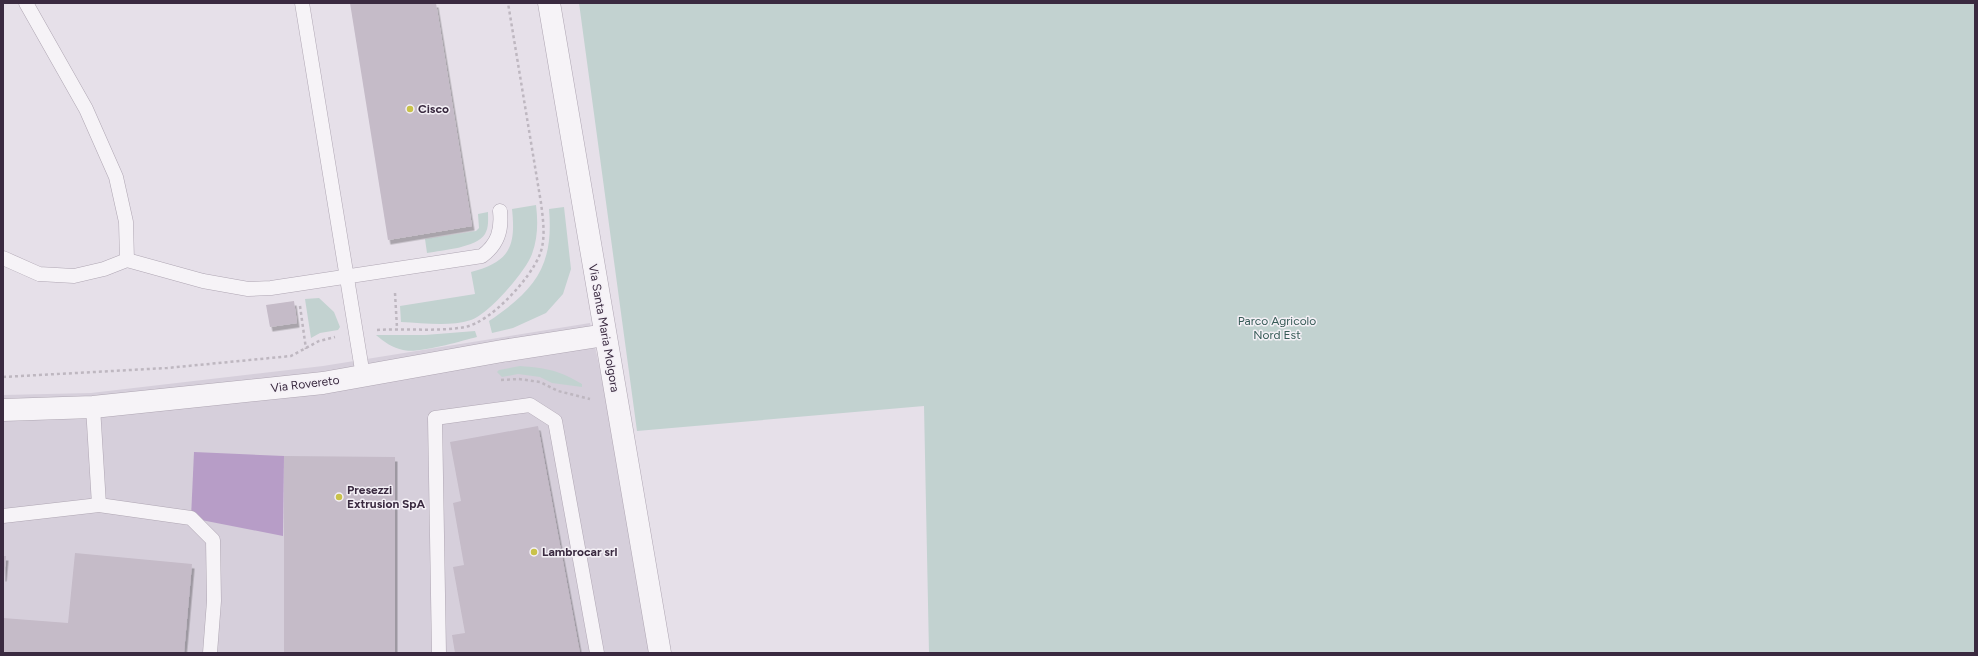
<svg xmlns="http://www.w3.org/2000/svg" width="1978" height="656" font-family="Figtree,sans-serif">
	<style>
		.built { fill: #d6cfdb }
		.green { fill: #c2d2d0 }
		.water { fill: #b79dc7 }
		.building { fill: #c5bbc8; filter: url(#shadow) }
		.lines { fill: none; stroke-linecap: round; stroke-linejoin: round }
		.service-casing { stroke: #afa6b3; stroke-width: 15 }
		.minor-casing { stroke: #afa6b3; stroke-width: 23 }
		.tertiary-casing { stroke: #afa6b3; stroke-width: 23 }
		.path { stroke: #beb7c0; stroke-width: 2.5; stroke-dasharray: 3 3; stroke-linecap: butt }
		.service { stroke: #f6f3f7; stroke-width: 14 }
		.minor { stroke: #f6f3f7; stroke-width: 22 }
		.tertiary { stroke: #f6f3f7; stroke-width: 22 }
		.poi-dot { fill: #c9c24a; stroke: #f4f0f6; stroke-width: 1.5 }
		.labels { text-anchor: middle; stroke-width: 3; stroke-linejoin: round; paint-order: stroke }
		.poi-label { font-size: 12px; font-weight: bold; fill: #3a2a40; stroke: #f4f0f6; text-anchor: start }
		.park-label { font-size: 12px; fill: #375b57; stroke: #f4f0f6 }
		.street-label { font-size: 12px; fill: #3a2a40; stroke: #f4f0f6 }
	</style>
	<defs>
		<filter id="shadow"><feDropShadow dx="2.5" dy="4.5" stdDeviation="0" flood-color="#0004"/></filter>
	</defs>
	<rect width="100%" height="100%" fill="#e6e0e9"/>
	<path class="built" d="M590,323l70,330h-657v-258l88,-2 232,-27z"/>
	<g class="green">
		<path d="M579,3h1396v650h-1046l-5,-247 -287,25z"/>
		<path d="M536,205c2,16 2,33 -4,49 -6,17 -43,60 -61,66 -22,7 -47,3 -70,2l-1,-16 75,-12 -4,-22c39,-10 45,-26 41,-63z"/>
		<path d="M564,207l7,62 -8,25 -17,19 -33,15 -21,5 -3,-12c46,-31 65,-55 60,-112z"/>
		<path d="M488,212c0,8 1,15 -3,22 -9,14 -42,16 -58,19l-2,-14 51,-8 3,-3 -1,-14z"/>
		<path d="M319,298l15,14 6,15 -2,3 -18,3 -9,5 -6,-39z"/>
		<path d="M475,331l2,6c-16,4 -59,17 -74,13 -10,-2 -19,-8 -27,-15h49z"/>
		<path d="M520,366c27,2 38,4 62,18v3l-30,-4 -12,-6 -22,-3 -16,3 -5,-5 2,-2z"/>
	</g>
	<path class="water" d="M194,452l90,4 -1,80 -92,-18z"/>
	<g class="building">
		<path d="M350,3h86l36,223 -84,14z"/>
		<path d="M294,301l3,22 -27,4 -4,-22z"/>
		<path d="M538,426l42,227h-125l-3,-18 13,-2 -12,-66 11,-2 -11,-62 8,-2 -11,-59z"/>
		<path d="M284,456l111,1v196h-111z"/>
		<path d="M75,553l117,11 -8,89h-181v-35l65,5z"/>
		<path d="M3,556h3l-2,21h-1z"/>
	</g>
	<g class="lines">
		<g class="service-casing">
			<g id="service">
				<path d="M26,3l60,106 30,68 10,45 1,38"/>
				<path d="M302,3l61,373"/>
				<path d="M3,258l36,16 35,2 30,-7 23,-9 76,21 45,8 23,-1 211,-32c16,-12 20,-26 18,-45"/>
				<path d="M93,407l6,98"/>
				<path d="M3,516l96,-11 92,13 22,22 1,61 -4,52"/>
				<path d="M439,653l-4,-235 95,-13 25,16 42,232"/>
			</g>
		</g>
		<g class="minor-casing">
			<path id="minor" d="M3,410l90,-3 230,-24 179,-32 103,-16"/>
		</g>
		<g class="tertiary-casing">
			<path id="tertiary" d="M549,3l111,650"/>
		</g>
		<g class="path">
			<path d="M395,293l2,35"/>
			<path d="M300,306l6,43"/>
			<path d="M377,330c29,-2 60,2 88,-3 26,-5 66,-49 75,-73 6,-16 3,-35 1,-51l-33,-200"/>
			<path d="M3,377l164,-9 124,-12 28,-15 16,-4"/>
			<path d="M501,380l18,-1 21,3 18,9 32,8"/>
		</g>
		<use href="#service" class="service"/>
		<use href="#minor" class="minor"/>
		<use href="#tertiary" class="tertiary"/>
	</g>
	<g class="poi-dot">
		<circle cx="410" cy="109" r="4"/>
		<circle cx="339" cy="497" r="4"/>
		<circle cx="534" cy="552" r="4"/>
	</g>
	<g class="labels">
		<g class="poi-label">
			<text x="418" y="113">Cisco</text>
			<text x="347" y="494">Presezzi<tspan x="347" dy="14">Extrusion SpA</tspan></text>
			<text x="542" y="556">Lambrocar srl</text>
		</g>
		<g class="park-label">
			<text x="1277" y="325">Parco Agricolo<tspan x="1277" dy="14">Nord Est</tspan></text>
		</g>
		<g class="street-label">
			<text transform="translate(604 328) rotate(80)" y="4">Via Santa Maria Molgora</text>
			<text transform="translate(305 384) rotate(-7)" y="4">Via Rovereto</text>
		</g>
	</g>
	<rect width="1978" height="656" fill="none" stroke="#3a2a40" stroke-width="8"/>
</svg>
